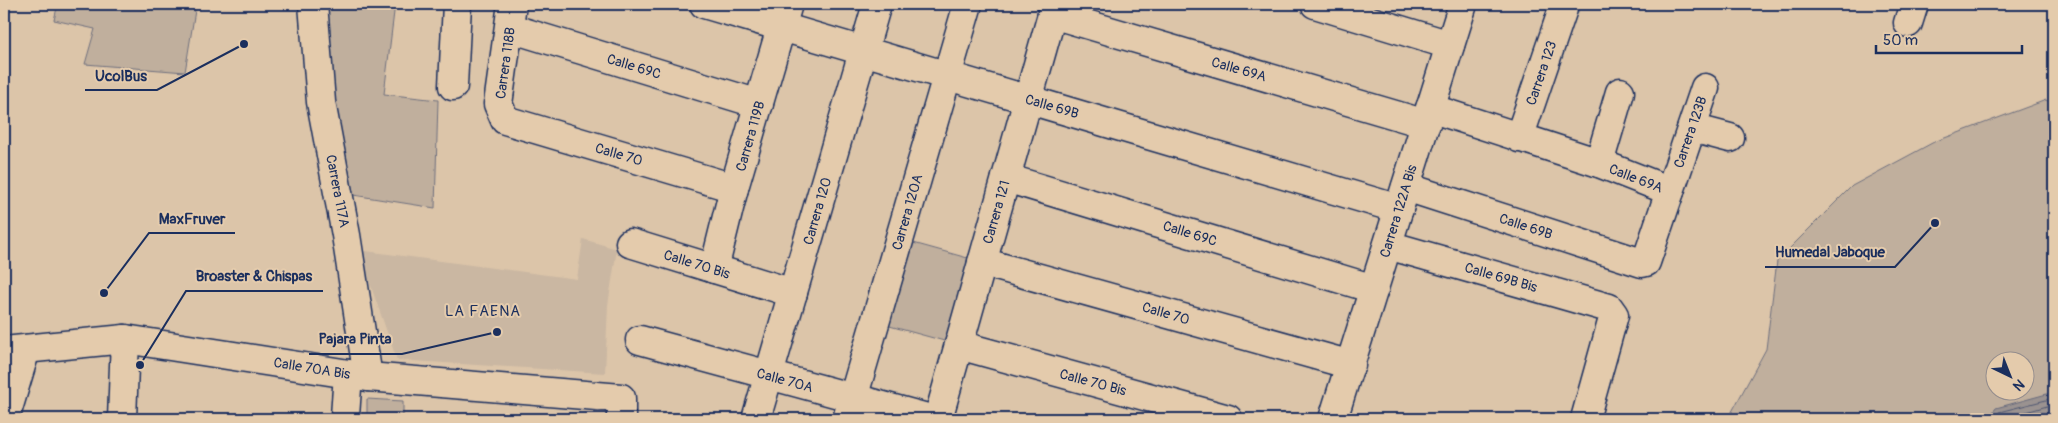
<svg xmlns="http://www.w3.org/2000/svg" width="2058" height="423" font-family="Pangolin,sans-serif">
	<style>
		.built { fill: #cab7a2 }
		.green { fill: #c0af9d; stroke: #6e6f7e; fill-rule: evenodd }
		.water { fill: #9a9290; stroke: #676a7c }
		.lines { fill: none; stroke-linecap: round; stroke-linejoin: round }
		.shore { stroke: #4e5772; stroke-width: 1 }
		.minor-casing { stroke: #1b2f5e; stroke-width: 31 }
		.minor { stroke: #e4cbac; stroke-width: 28 }
		.labels { text-anchor: middle; stroke-width: 4; stroke-linejoin: round; paint-order: stroke }
		.street-label { font-size: 14px; fill: #1b2f5e; stroke: #e4cbac }
		.neighbourhood-label { font-size: 15px; letter-spacing: 1px; fill: #1b2f5e; stroke: #e4cbac }
		.leader { fill: none; stroke: #1b2f5e; stroke-width: 2 }
		.callout-dot { fill: #1b2f5e; stroke: #e4cbac; stroke-width: 2 }
		.callout-label { font-size: 15px; text-anchor: middle; font-weight: bold; fill: #1b2f5e; stroke: #e4cbac; stroke-width: 4; stroke-linejoin: round; paint-order: stroke }
	</style>
	<rect width="100%" height="100%" fill="#dcc5a9"/>
	<filter id="ink" filterUnits="userSpaceOnUse"><feTurbulence type="fractalNoise" baseFrequency=".02" numOctaves="2"/><feDisplacementMap in="SourceGraphic" scale="10" xChannelSelector="R" yChannelSelector="G"/><feConvolveMatrix kernelMatrix="1 2 1 2 8 2 1 2 1" color-interpolation-filters="sRGB"/></filter>
	<g filter="url(#ink)">
		<path class="built" d="M583,239l34,10 -9,56 -3,68 -208,-13 -39,-110 219,29z"/>
		<g class="green">
			<path d="M58,4h138l-11,68 -100,-8 10,-35 -41,-9z"/>
			<path d="M322,4h73l-11,90 54,6 -3,108 -88,-14 -16,-106z"/>
			<path d="M2046,100l8,4v315h-326l38,-70 11,-88 75,-75 82,-44zM1996,360h30v30h-30z"/>
			<path d="M899,239l83,23 -23,83 -84,-23z"/>
			<path d="M367,399l36,2v18h-36z"/>
		</g>
		<path class="water" d="M2054,392v27h-66l8,-11z"/>
		<g class="lines">
			<g class="shore">
				<path d="M1994,419l5,-7 55,-14"/>
				<path d="M2002,419l52,-15"/>
			</g>
			<g class="minor-casing">
				<g id="minor">
					<path d="M313,4l8,98 25,133 22,142"/>
					<path d="M512,4l-14,100 7,16 229,68"/>
					<path d="M704,4l695,205"/>
					<path d="M1315,4l135,41"/>
					<path d="M1052,14l374,110"/>
					<path d="M1908,23l6,-19"/>
					<path d="M510,28l249,76"/>
					<path d="M453,86l4,-82"/>
					<path d="M1430,108l169,55 71,28"/>
					<path d="M1692,128l38,10"/>
					<path d="M1519,138l44,-129"/>
					<path d="M1599,163l21,-71"/>
					<path d="M1006,178l368,111"/>
					<path d="M1406,187l236,76 4,-1 59,-174"/>
					<path d="M630,243l163,50"/>
					<path d="M1388,245l221,63 5,7 -29,104"/>
					<path d="M982,262l369,103"/>
					<path d="M714,269l20,-81 54,-184"/>
					<path d="M640,340l291,79"/>
					<path d="M959,345l269,74"/>
					<path d="M4,351l121,-12 243,38 253,21v21"/>
					<path d="M345,416l3,-42"/>
					<path d="M5,419l21,-70"/>
					<path d="M122,419l3,-80"/>
					<path d="M756,419l121,-415"/>
					<path d="M847,419l121,-415"/>
					<path d="M938,419l117,-415"/>
					<path d="M1333,419l130,-415"/>
				</g>
			</g>
			<use href="#minor" class="minor"/>
		</g>
	</g>
	<g class="labels">
		<g class="street-label">
			<text transform="translate(505 63) rotate(-82)" y="5">Carrera 118B</text>
			<text transform="translate(634 66) rotate(17)" y="5">Calle 69C</text>
			<text transform="translate(1239 69) rotate(16)" y="5">Calle 69A</text>
			<text transform="translate(1541 73) rotate(-71)" y="5">Carrera 123</text>
			<text transform="translate(1052 106) rotate(16)" y="5">Calle 69B</text>
			<text transform="translate(1690 132) rotate(-71)" y="5">Carrera 123B</text>
			<text transform="translate(750 136) rotate(-74)" y="5">Carrera 119B</text>
			<text transform="translate(619 154) rotate(16)" y="5">Calle 70</text>
			<text transform="translate(1636 178) rotate(21)" y="5">Calle 69A</text>
			<text transform="translate(338 191) rotate(79)" y="5">Carrera 117A</text>
			<text transform="translate(817 211) rotate(-74)" y="5">Carrera 120</text>
			<text transform="translate(1398 211) rotate(-73)" y="5">Carrera 122A Bis</text>
			<text transform="translate(907 212) rotate(-74)" y="5">Carrera 120A</text>
			<text transform="translate(996 212) rotate(-74)" y="5">Carrera 121</text>
			<text transform="translate(1526 226) rotate(18)" y="5">Calle 69B</text>
			<text transform="translate(1190 233) rotate(17)" y="5">Calle 69C</text>
			<text transform="translate(697 264) rotate(17)" y="5">Calle 70 Bis</text>
			<text transform="translate(1501 277) rotate(16)" y="5">Calle 69B Bis</text>
			<text transform="translate(1166 313) rotate(16)" y="5">Calle 70</text>
			<text transform="translate(312 368) rotate(9)" y="5">Calle 70A Bis</text>
			<text transform="translate(785 380) rotate(15)" y="5">Calle 70A</text>
			<text transform="translate(1093 382) rotate(15)" y="5">Calle 70 Bis</text>
		</g>
		<g class="neighbourhood-label">
			<text x="483" y="316">LA FAENA</text>
		</g>
	</g>
	<path class="leader" d="M244 44L157 90H85M104 293L149 233H235M1935 223L1895 267H1765M140 365L186 291H323M497 332L402 354H309"/>
	<g class="callout-dot">
		<circle cx="244" cy="44" r="5"/>
		<circle cx="104" cy="293" r="5"/>
		<circle cx="1935" cy="223" r="5"/>
		<circle cx="140" cy="365" r="5"/>
		<circle cx="497" cy="332" r="5"/>
	</g>
	<g class="callout-label">
		<text x="121" y="81">UcolBus</text>
		<text x="192" y="224">MaxFruver</text>
		<text x="1830" y="257">Humedal Jaboque</text>
		<text x="254" y="281">Broaster &amp; Chispas</text>
		<text x="355" y="344">Pajara Pinta</text>
	</g>
	<rect width="2058" height="423" fill="none" stroke="#e4cbac" stroke-width="20"/>
	<rect x="10" y="10" width="2038" height="403" fill="none" stroke="#1b2f5e" stroke-width="2" filter="url(#ink)"/>
	<g transform="translate(2010 376) rotate(137)"><circle r="24" fill="#e4cbac" stroke="#948d8d"/>
	<path d="M0-4L9 19L0 12L-9 19Z" fill="#1b2f5e"/>
	<text y="-8" font-size="14" font-weight="bold" text-anchor="middle" fill="#1b2f5e">N</text>
	</g>
	<path d="M1876 45v8h146v-8" fill="none" stroke="#1b2f5e" stroke-width="2.5"/>
	<text x="1883" y="45" font-size="15" fill="#1b2f5e" stroke="#e4cbac" stroke-width="4" paint-order="stroke">50 m</text>
</svg>
